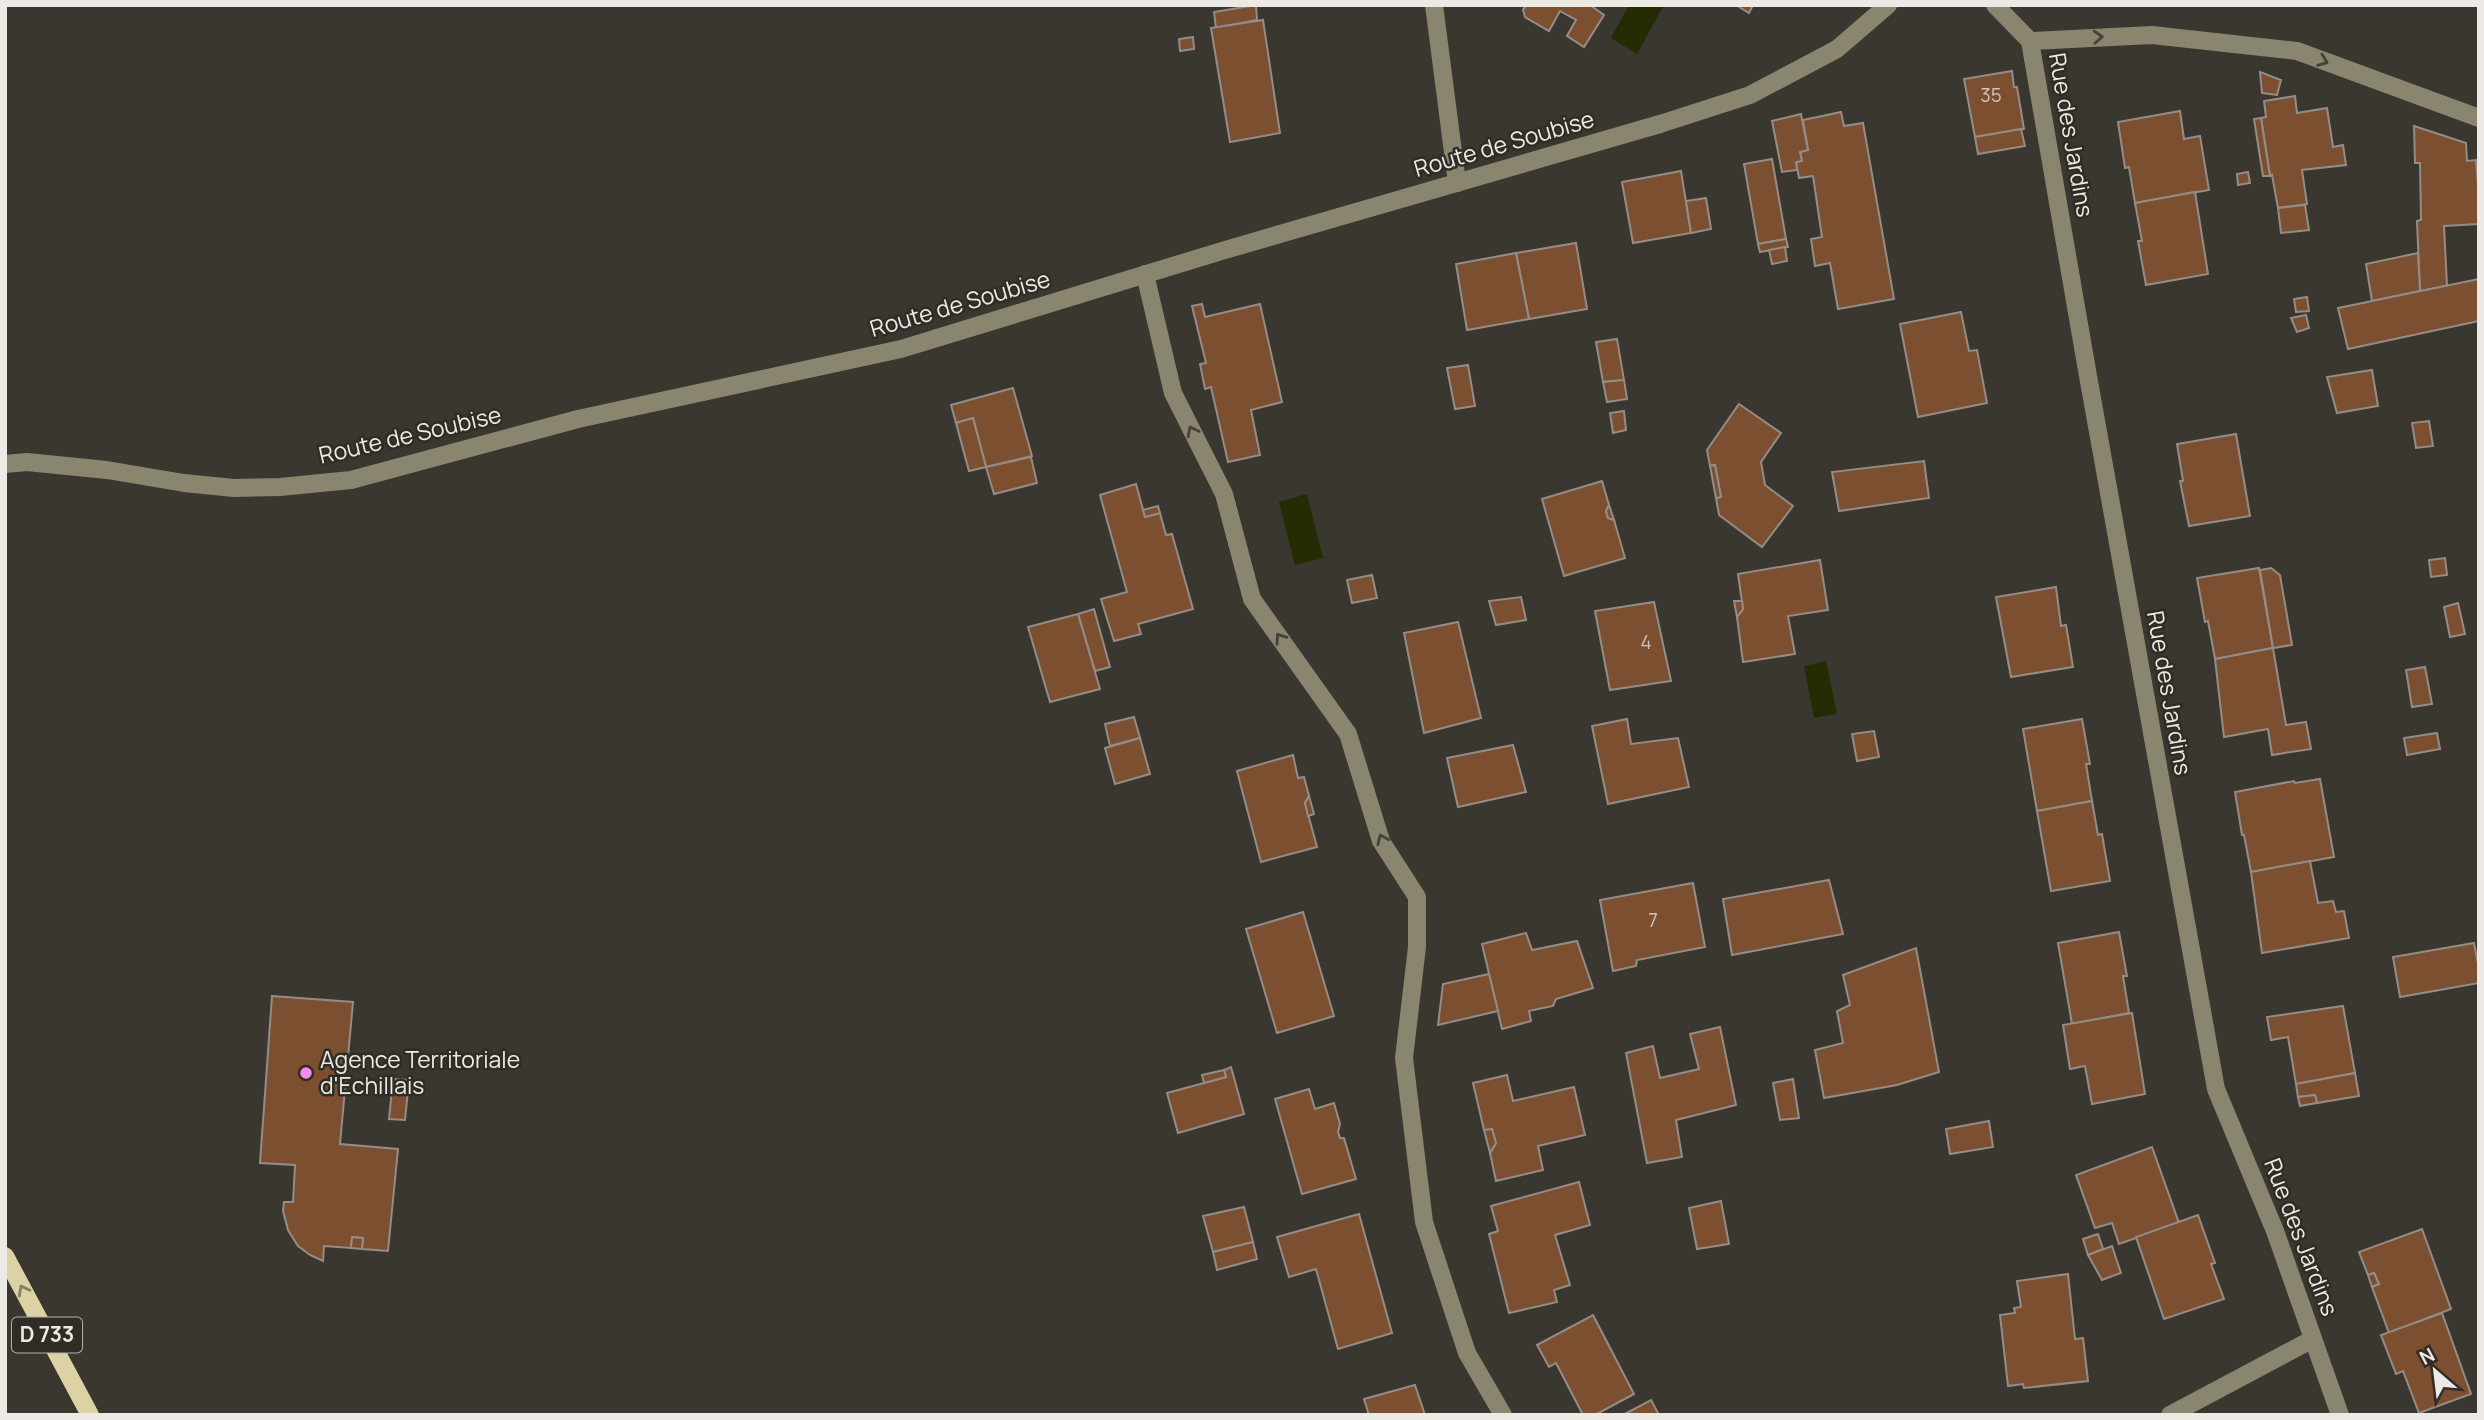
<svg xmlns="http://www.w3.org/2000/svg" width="2484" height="1420" font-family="Manrope,sans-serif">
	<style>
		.water { fill: #252b03 }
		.building { fill: #7c4f31; stroke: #948c87; stroke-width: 2 }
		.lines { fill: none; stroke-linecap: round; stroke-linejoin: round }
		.minor { stroke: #8a856e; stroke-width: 18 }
		.major { stroke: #ddd2a3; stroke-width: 18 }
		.oneway { stroke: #464238 }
		.oneway2 { stroke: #867f64 }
		.poi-dot { fill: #f489ef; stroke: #302c26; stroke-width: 2.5 }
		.labels { text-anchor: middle; stroke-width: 5; stroke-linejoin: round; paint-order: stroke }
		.number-label { font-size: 19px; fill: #d1c3b9 }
		.shield { fill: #302c26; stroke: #b4b1ac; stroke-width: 2 }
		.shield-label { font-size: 21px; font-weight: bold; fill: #edeae6 }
		.street-label { font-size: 23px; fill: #edeae6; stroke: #302c26 }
		.poi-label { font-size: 23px; fill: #edeae6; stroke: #302c26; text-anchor: start }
	</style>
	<rect width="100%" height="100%" fill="#3a3630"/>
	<g class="water">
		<path d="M1629,5h35l-27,49 -26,-16z"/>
		<path d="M1307,494l16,64 -28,7 -16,-63z"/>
		<path d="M1826,661l11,53 -23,4 -10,-52z"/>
	</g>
	<g class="building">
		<path d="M1256,5l1,15 -41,8 -2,-16z"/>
		<path d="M1526,5h64l14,10 -20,32 -17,-11 9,-16 -16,-9 -11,20 -24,-14 -2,-7z"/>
		<path d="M1736,5h17l-4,8z"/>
		<path d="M1263,20l17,113 -50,9 -19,-114z"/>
		<path d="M1193,37l1,12 -14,2 -1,-12z"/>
		<path d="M2012,71l2,16h3l7,42 -49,8 -11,-58z"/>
		<path d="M2260,72l21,8 -4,15 -15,-2z"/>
		<path d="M2295,96l2,17 30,-5 6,39 10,-2 3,20 -44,5 5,34 -29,4 -6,-33 -2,1 -9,-58 5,-1 -2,-16z"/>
		<path d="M2180,111l4,28 16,-3 9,54 -74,13 -6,-36 -4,1 -7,-46z"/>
		<path d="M1841,112l3,14 19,-3 31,176 -56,10 -8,-46 -15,3 -4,-27 11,-2 -9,-61 -14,2 -3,-16 6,-1 -2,-9 8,-2 -5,-30z"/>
		<path d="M1801,114l7,36 -8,2 2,9 -6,1 1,8 -15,2 -10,-51z"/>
		<path d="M2261,118l9,58h-7l-9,-57z"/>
		<path d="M2414,126l52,17 1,18 9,-1 3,38v26l-35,2 3,60 -27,5 -3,-70 4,-1 -1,-57h-5z"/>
		<path d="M2021,129l4,17 -47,8 -3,-17z"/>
		<path d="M1772,159l14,80 -28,5 -14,-80z"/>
		<path d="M1681,171l10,62 -58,10 -11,-61z"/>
		<path d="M2248,172l2,11 -12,2 -1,-11z"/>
		<path d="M2195,192l13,82 -62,11 -8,-44h4l-7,-38z"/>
		<path d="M1706,198l5,31 -20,4 -5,-32z"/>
		<path d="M2305,205l4,25 -28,3 -3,-25z"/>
		<path d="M1786,239l2,8 -28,5 -2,-8z"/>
		<path d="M1576,243l11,66 -58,10 -13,-66z"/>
		<path d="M1785,247l2,14 -15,3 -3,-14z"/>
		<path d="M1516,253l13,66 -62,11 -11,-66z"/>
		<path d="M2418,253l2,38 -48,10 -6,-37z"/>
		<path d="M2479,279v42l-131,28 -10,-41z"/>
		<path d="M2307,297l2,14 -13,1 -2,-13z"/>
		<path d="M1202,304l3,13 55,-13 22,98 -31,8 9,45 -32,7 -17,-75 -6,2 -5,-25 6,-1 -14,-57z"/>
		<path d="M1961,312l8,39 8,-1 10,53 -69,14 -18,-93z"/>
		<path d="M2306,315l3,13 -12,4 -6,-14z"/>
		<path d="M1617,339l7,41 -21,2 -7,-40z"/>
		<path d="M1468,365l7,41 -20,3 -8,-41z"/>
		<path d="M2372,370l6,36 -41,7 -10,-36z"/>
		<path d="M1624,380l3,19 -20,3 -4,-20z"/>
		<path d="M1013,388l19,68 -46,11 -13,-49 -17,5 -5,-18z"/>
		<path d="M1739,404l42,29 -20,29 4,23 28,21 -31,41 -43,-32 -3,-17 5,-1 -6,-32 -5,1 -3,-16z"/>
		<path d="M1624,411l2,19 -13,3 -3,-20z"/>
		<path d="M973,418l13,49 -17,4 -13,-48z"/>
		<path d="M2429,421l4,25 -17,2 -4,-25z"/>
		<path d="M2236,434l14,82 -61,10 -9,-45h3l-6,-37z"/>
		<path d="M1031,457l6,26 -43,11 -8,-27z"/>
		<path d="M1924,461l5,37 -90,13 -7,-39z"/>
		<path d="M1715,465l6,32 -5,1 -6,-32z"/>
		<path d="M1602,481l7,24 -3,6 2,7 6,2 11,38 -61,18 -22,-77z"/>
		<path d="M1136,484l9,33 15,-4 6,22 6,-1 21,75 -55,15 3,10 -27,7 -13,-42 26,-7 -27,-97z"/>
		<path d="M1609,505l5,15 -6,-2 -2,-7z"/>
		<path d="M1158,506l2,7 -15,4 -2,-7z"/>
		<path d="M2445,558l2,17 -16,2 -2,-17z"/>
		<path d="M1820,560l8,50 -40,6 7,38 -52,8 -6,-45 6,-8 -5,-35z"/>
		<path d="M2259,568l14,80 -58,11 -7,-38 -3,1 -8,-44z"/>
		<path d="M2271,568l9,7 12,70 -19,3 -13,-78z"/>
		<path d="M1372,575l5,23 -25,5 -5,-23z"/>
		<path d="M2056,587l5,39 5,-1 7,42 -62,10 -15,-80z"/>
		<path d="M1521,597l5,23 -30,5 -7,-24z"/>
		<path d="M1734,601h8l1,8 -6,8z"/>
		<path d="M1654,602l17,79 -61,9 -15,-79z"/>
		<path d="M2458,603l7,31 -15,3 -6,-30z"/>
		<path d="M1094,609l16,58 -15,4 -17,-57z"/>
		<path d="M1078,614l22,75 -50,13 -22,-75z"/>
		<path d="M1458,622l23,96 -57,15 -20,-100z"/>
		<path d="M2273,648l13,77 20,-3 5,27 -39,6 -4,-26 -44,8 -9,-78z"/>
		<path d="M2425,667l7,37 -20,3 -6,-37z"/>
		<path d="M1134,717l6,21 -30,8 -5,-22z"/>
		<path d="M1627,719l4,25 47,-6 11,49 -81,17 -16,-78z"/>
		<path d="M2082,719l8,45h-4l6,37 -55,10 -14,-82z"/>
		<path d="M1874,731l5,26 -22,4 -5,-27z"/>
		<path d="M2437,733l3,16 -33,6 -3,-17z"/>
		<path d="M1140,738l10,36 -35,10 -10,-36z"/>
		<path d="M1513,745l13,47 -68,15 -11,-49z"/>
		<path d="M1293,755l5,23 6,-1 5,19 -4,7 12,44 -56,15 -24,-91z"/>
		<path d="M2320,779l14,78 -83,15 -7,-37h-2l-7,-43 59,-11 1,2z"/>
		<path d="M1309,796l5,18 -6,2 -3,-13z"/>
		<path d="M2092,801l6,34 4,-1 8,47 -59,10 -14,-80z"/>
		<path d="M2310,861l8,42 15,-2 3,11 8,-1 5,27 -87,15 -11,-81z"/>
		<path d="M1829,880l14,54 -111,21 -9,-56z"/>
		<path d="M1693,883l12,64 -68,13 -1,6 -23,5 -13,-71z"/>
		<path d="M1303,912l31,104 -57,17 -31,-104z"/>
		<path d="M2119,932l8,44h-4l6,37 -57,11 -14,-81z"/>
		<path d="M1526,933l6,17 45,-9 16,47 -37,11 -3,7 -24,5 2,10 -29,8 -20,-85z"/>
		<path d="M2474,943l5,26v14l-79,14 -7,-40z"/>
		<path d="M1916,948l23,124 -42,13 -73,13 -9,-48 28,-7 -6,-32 13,-6 -7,-30z"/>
		<path d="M1489,974l9,37 -60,14 5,-41z"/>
		<path d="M272,996l81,6 -13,142 58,5 -10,102 -26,-2 1,-11 -11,-1 -1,11 -27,-2 -1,15 -13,-6 -12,-9 -10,-16 -5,-19 1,-9h9l2,-37 -35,-2z"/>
		<path d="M2343,1006l12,67 -59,11 -8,-47 -17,3 -4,-23z"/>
		<path d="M2132,1013l13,81 -53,10 -7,-38 -15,3 -7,-44z"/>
		<path d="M1720,1027l16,78 -60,15 6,37 -35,6 -21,-110 27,-7 7,32 39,-9 -9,-35z"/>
		<path d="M1231,1067l13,47 -66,19 -11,-40 59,-16 -2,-7z"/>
		<path d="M1224,1070l2,7 -22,6 -2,-8z"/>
		<path d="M2355,1073l4,23 -42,7 -2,-8 -17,2 -2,-13z"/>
		<path d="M1507,1075l6,26 61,-14 11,48 -47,11 5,24 -47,11 -6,-28 6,-10 -4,-14 -8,1 -11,-47z"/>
		<path d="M393,1079l16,1 -4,40 -16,-1z"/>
		<path d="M1793,1079l6,39 -19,2 -7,-37z"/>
		<path d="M1309,1089l6,20 19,-6 6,21 -2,8 2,6h4l12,41 -54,15 -27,-95z"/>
		<path d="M2315,1095l2,8 -17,3 -2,-9z"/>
		<path d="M1989,1121l4,26 -43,7 -4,-25z"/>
		<path d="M1492,1129l4,14 -6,10 -6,-23z"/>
		<path d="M2152,1147l27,76 -60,21 -7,-21 -17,5 -19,-53z"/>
		<path d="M1579,1182l11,43 -35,10 15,50 -16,5 3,12 -48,11 -20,-79 9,-3 -7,-25z"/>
		<path d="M1721,1201l8,43 -32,5 -8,-41z"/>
		<path d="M1244,1207l9,35 -40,10 -10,-36z"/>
		<path d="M1359,1214l33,119 -54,16 -22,-80 -27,8 -12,-40z"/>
		<path d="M2198,1215l17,48 -4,1 13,35 -60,20 -28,-82z"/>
		<path d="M2422,1229l29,80 -62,24 -17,-46 7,-3 -5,-11 -6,2 -9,-23z"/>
		<path d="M2098,1234l5,15 -15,6 -5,-16z"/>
		<path d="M352,1237l11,1 -1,11 -11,-1z"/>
		<path d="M1253,1242l4,17 -40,11 -4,-18z"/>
		<path d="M2112,1246l9,27 -19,7 -14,-25z"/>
		<path d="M2374,1273l5,11 -7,3 -4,-12z"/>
		<path d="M2068,1274l7,65 8,-1 5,43 -64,7 -1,-4 -15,2 -8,-71 15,-2 -1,-5 7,-1 -4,-26z"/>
		<path d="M2442,1313l29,81 -52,19 -16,-42 -7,3 -15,-39z"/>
		<path d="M1593,1315l41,79 -39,21h-12l-27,-52 -7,4 -12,-22z"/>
		<path d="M1415,1385l10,30h-56l-5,-16z"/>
		<path d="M1651,1400l8,15h-36z"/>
	</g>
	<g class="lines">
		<g class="minor">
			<path d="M1434,5l23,178"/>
			<path d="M1995,5l35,36 122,-6 145,16 182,67"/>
			<path d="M2030,41l58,335 128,713 59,142 65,184"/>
			<path d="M1145,274l28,119 51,101 28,105 96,135 33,107 36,56v50l-13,111 20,164 43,131 36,62"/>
			<path d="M5,464l22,-2 80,8 77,13 50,5 46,-1 71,-7 227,-61 323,-70 324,-99 435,-126 90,-29 87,-46 51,-44"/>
			<path d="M2170,1415l143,-76"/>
		</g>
		<path class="major" d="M5,1256l85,159"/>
	</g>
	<defs><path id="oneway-chevron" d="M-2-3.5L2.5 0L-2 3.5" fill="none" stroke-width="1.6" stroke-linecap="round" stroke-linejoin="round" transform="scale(1.75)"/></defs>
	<g class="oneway">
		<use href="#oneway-chevron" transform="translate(2098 37) rotate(-3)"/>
		<use href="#oneway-chevron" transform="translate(2323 61) rotate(21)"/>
		<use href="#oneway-chevron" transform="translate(1192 431) rotate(-117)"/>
		<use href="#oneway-chevron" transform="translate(1280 638) rotate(-125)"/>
		<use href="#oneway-chevron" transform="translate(1382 839) rotate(-114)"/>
	</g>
	<use class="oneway2" href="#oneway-chevron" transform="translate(23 1290) rotate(-118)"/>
	<circle class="poi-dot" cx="306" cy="1073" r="7"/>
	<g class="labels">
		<g class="number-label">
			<text x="1991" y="102">35</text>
			<text x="1646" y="649">4</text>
			<text x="1653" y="927">7</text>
		</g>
		<rect class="shield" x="12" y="1317.5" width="70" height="35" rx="5"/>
		<g class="shield-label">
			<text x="47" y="1342">D 733</text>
		</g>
		<g class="street-label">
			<text transform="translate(2071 135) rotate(80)" y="8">Rue des Jardins</text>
			<text transform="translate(1504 144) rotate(-16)" y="8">Route de Soubise</text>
			<text transform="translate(960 304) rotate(-16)" y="8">Route de Soubise</text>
			<text transform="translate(410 435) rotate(-13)" y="8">Route de Soubise</text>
			<text transform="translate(2169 693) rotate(80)" y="8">Rue des Jardins</text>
			<text transform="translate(2301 1237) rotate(69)" y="8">Rue des Jardins</text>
		</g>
		<g class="poi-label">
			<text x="320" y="1068">Agence Territoriale<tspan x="320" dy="26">d'Echillais</tspan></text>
		</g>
	</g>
	<rect width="2484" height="1420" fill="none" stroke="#edeae6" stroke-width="14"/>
	<g transform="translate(2435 1371) rotate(332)" stroke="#302c26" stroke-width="5" paint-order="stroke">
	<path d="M0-5L12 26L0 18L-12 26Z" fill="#edeae6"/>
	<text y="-10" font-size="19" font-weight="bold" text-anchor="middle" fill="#edeae6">N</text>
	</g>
</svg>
